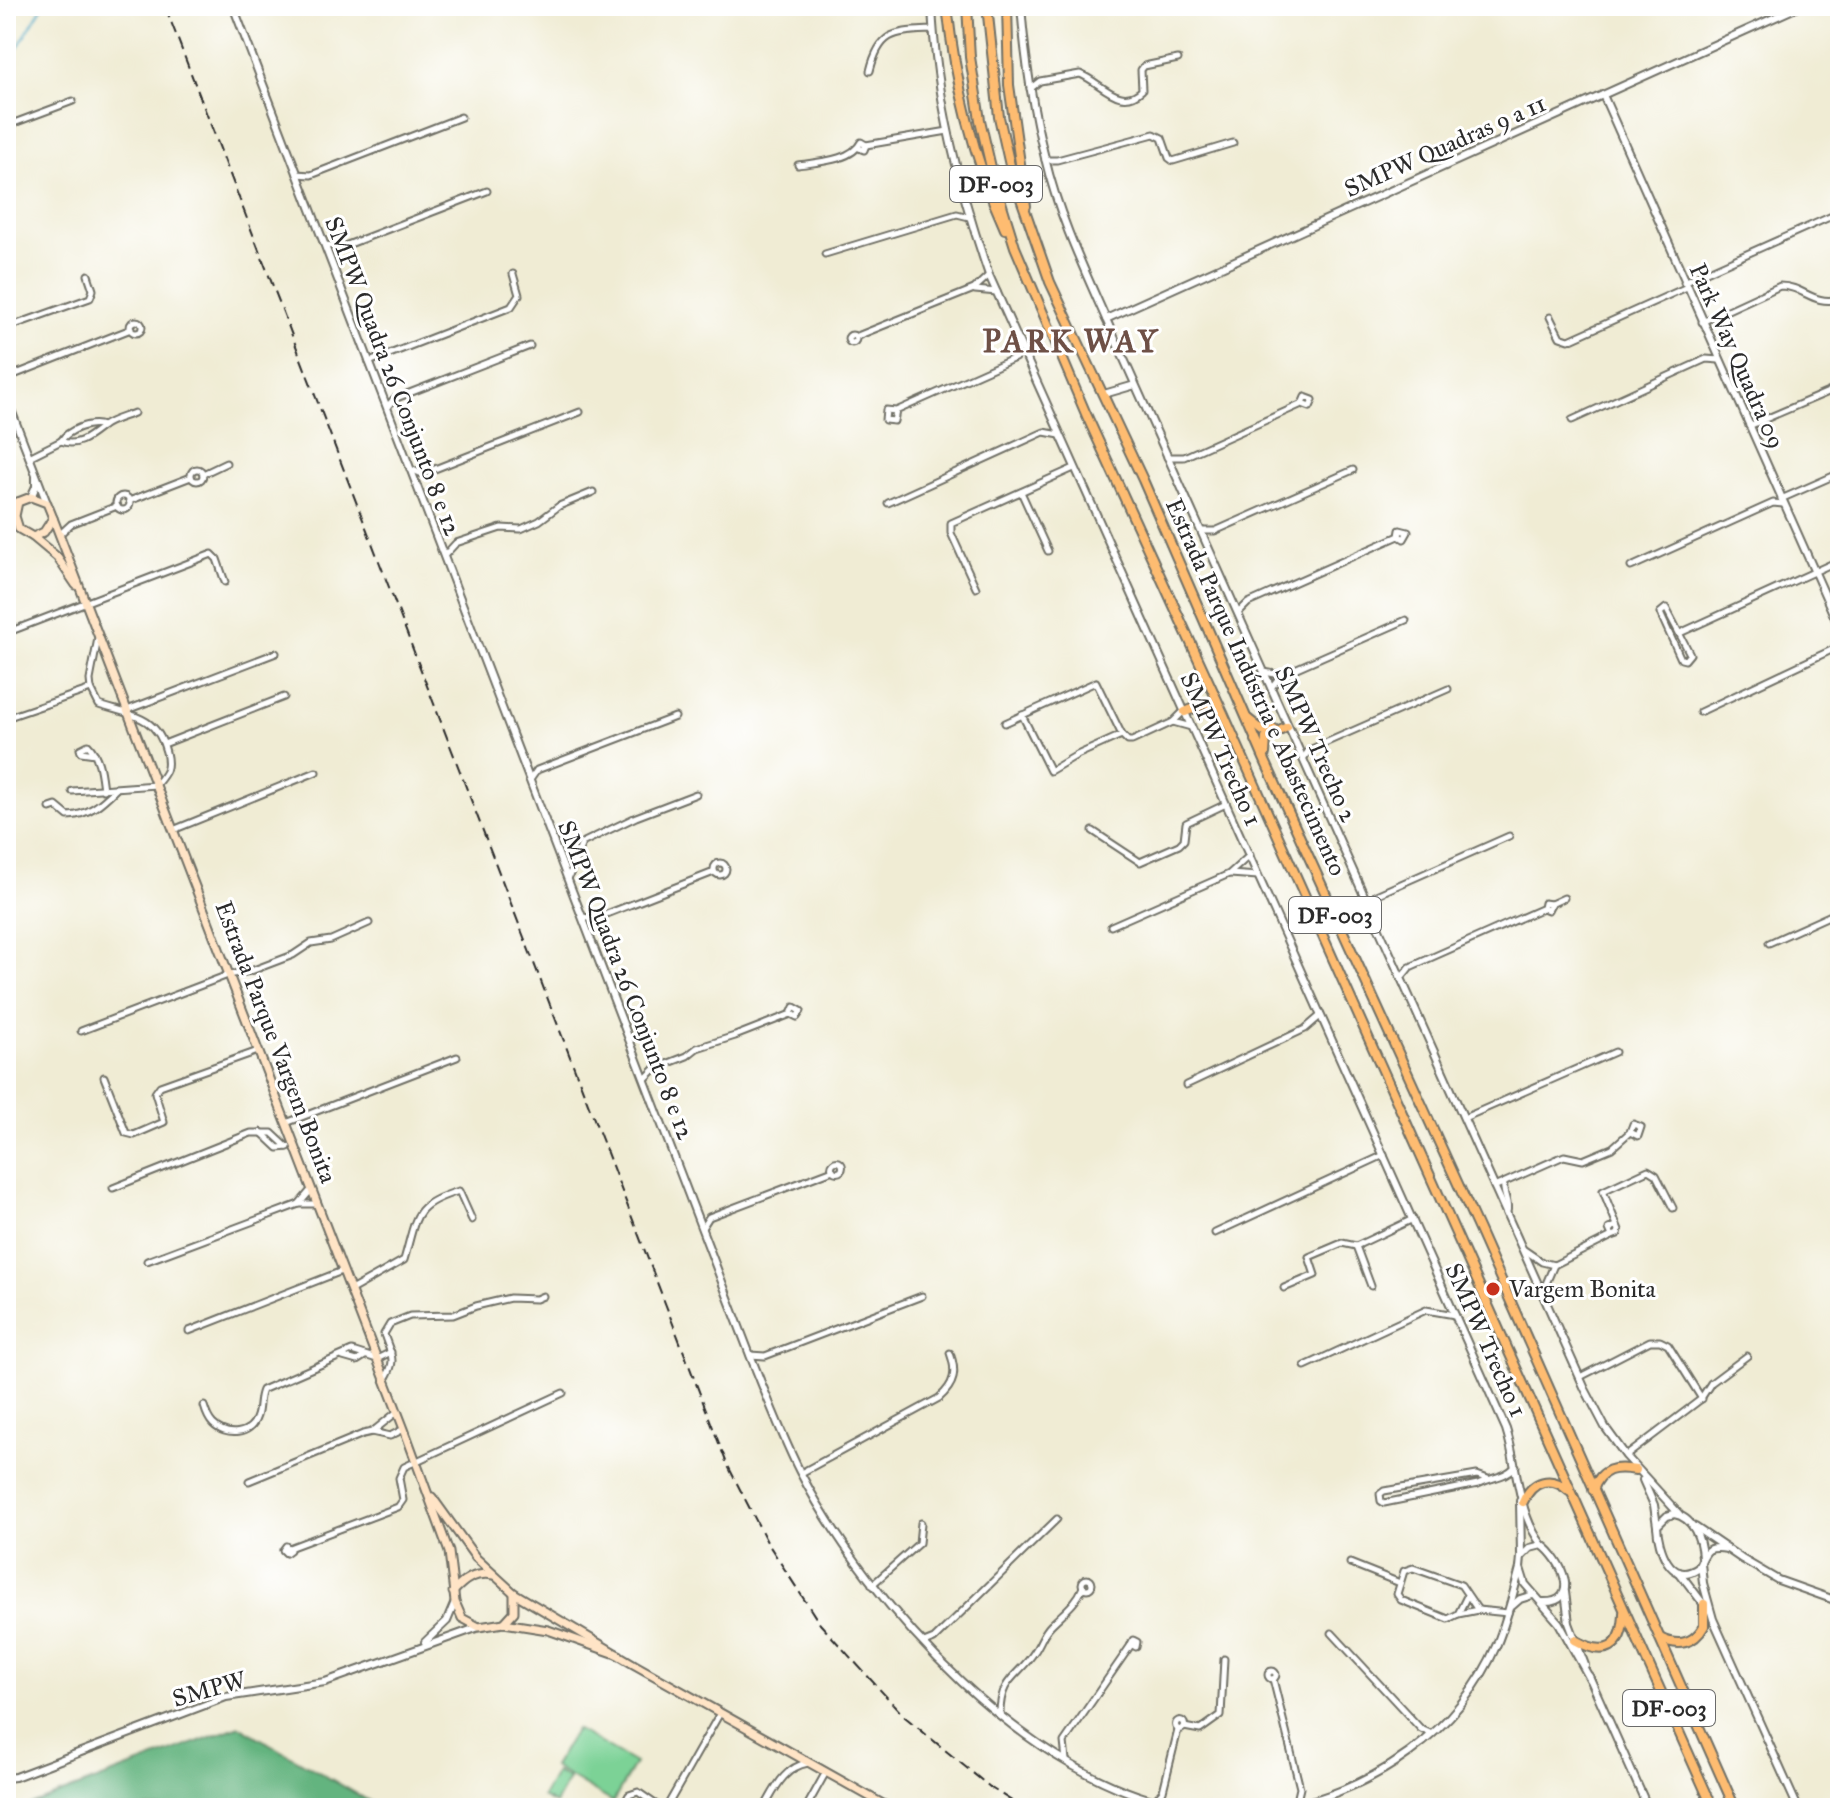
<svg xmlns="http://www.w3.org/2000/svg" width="1846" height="1814" font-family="'IM FELL Great Primer',serif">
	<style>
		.green { fill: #7bd296; stroke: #537e60; stroke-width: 2 }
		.forest { fill: #64b47f; stroke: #487055; stroke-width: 2 }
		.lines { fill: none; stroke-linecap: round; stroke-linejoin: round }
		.stream { stroke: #49a9c8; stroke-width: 2 }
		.minor-casing { stroke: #706f66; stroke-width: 9 }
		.tertiary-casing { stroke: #706f66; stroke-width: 10 }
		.secondary-casing { stroke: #706f66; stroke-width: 11 }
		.trunk-casing { stroke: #706f66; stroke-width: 12 }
		.minor { stroke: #fff; stroke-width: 5 }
		.tertiary { stroke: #fff; stroke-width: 6 }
		.secondary { stroke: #ffe4c6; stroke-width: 7 }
		.trunk { stroke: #febc71; stroke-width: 8 }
		.rail { stroke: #2b2b2b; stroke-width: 2; stroke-dasharray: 12 6; stroke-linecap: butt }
		.poi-dot { fill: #c8321e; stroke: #fff; stroke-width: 3 }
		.labels { text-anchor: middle; stroke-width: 6; stroke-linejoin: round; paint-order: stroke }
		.shield { fill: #fff; stroke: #6b6b6b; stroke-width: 2 }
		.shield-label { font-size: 22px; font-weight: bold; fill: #2b2b2b }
		.street-label { font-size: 24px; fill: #2b2b2b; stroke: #fff }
		.poi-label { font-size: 24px; fill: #2b2b2b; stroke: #fff; text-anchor: start }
		.district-label { font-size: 32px; font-weight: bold; letter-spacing: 2px; fill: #6e5046; stroke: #fff }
	</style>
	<rect width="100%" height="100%" fill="#fff"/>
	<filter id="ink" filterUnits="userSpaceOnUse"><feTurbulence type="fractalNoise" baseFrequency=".0125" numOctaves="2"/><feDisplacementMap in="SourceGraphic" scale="16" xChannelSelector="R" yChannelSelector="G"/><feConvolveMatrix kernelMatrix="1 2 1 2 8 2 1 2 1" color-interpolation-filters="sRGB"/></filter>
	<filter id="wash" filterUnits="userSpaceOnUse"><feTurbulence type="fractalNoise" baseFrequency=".006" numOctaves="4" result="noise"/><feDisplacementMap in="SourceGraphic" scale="32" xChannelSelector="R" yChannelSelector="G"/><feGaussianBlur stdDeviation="1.8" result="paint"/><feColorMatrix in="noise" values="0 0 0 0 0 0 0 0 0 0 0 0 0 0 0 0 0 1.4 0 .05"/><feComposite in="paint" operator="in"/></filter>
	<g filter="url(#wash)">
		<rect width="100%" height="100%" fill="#f0ecd4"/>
		<g class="green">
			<path d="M576,1729l59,34 -22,39 -60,-35z"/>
			<path d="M556,1772l13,7 -14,25 -13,-7z"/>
		</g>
		<path class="forest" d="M239,1726l142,82h-358z"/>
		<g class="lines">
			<path class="stream" d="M6,67l37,-61"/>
		</g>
	</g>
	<g filter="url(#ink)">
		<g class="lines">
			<g class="minor-casing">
				<g id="minor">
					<path d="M870,71c10,-41 25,-39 63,-41"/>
					<path d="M1030,89l10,-8 40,-7c21,8 40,37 62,16l-1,-20 3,-4 34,-7"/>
					<path d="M6,138l8,-15 59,-22"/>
					<path d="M866,145l82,-14"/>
					<path d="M1045,160h12l97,-26 8,4 7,20 4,3 60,-18"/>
					<path d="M798,165c19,-3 54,-4 63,-23l5,3 -2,5 -5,-2"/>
					<path d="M297,174l14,1 150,-58"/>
					<path d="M325,245l17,2 145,-56"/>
					<path d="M825,254l132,-40 12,3"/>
					<path d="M1684,282l148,-66"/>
					<path d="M975,290l22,2"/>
					<path d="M1550,317l10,20 9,3 118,-53"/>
					<circle cx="136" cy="327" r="6"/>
					<path d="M1702,322l78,-36c24,0 32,20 60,13"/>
					<path d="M6,328l84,-30 3,-8 -5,-15"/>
					<circle cx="852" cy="339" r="4"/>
					<path d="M855,337l119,-48 15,-14"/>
					<path d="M369,362l142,-55 8,-12 -6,-21"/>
					<path d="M6,378l125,-49"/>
					<path d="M387,407l7,-8 136,-53"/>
					<path d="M896,411l-2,10 -9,-1 1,-10 10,1 119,-53 4,-14"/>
					<path d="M1572,420l134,-61 13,1"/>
					<path d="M1749,426l91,-39"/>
					<path d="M61,441c7,-11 29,-20 42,-15"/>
					<path d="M29,457l32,-16c16,7 29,-5 42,-15 8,-6 21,-9 31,-13"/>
					<path d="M1167,457h17l118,-53 8,3 3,-7 -8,-3 -3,7"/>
					<circle cx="197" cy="475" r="6"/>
					<path d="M413,470l9,4 158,-62"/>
					<path d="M203,474l23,-11"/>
					<path d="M1021,492l27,59"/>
					<circle cx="123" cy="503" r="7"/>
					<path d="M1781,499l59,-26"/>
					<path d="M129,501l62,-24"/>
					<path d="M888,503l156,-71 16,3"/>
					<path d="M1201,531h14l138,-61"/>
					<path d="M59,535l12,-11 46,-18"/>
					<path d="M444,556l12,-13 45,-15 20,1 18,-8 20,-15 34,-14"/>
					<path d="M1631,567l142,-64 10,1"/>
					<path d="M976,588l-25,-55v-10l123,-55"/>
					<path d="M1666,608l24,46 -5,6 -4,-1 -21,-46z"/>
					<path d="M1238,613l10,-10 151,-67 1,-6 8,2 -4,7 -5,-3"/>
					<path d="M6,633l206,-79 5,5 8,23"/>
					<path d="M1680,633l160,-73"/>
					<path d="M1264,672l17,3"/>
					<path d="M1271,688l10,-13 125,-55"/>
					<path d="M91,689l-1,-9 8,-42"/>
					<path d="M127,710l149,-57"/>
					<path d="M1700,712l140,-66"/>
					<path d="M1022,715l28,56 27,-16 40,-18 5,-2 6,6h4l41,-19 11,-11"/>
					<path d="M6,718l85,-29 8,16c31,10 58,10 67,47 4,17 0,21 -10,33l-84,6"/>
					<path d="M1173,722l18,5"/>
					<path d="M1005,723l91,-41 26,53"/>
					<path d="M164,744l120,-47"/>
					<path d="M95,754l-14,-2 -1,-3 8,-4c12,12 13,29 15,45"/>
					<path d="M1303,759l6,-9 139,-61"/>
					<path d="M530,780l7,-10 138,-53"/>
					<path d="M50,808l6,-2 12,10c21,-1 34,-13 48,-27"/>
					<path d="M173,830l143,-58"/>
					<path d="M1093,831l47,31 39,-17 5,-5 2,-17 40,-19"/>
					<circle cx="720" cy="869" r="6"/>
					<path d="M1230,874l28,2"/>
					<path d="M568,879l14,-36 54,-26 60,-23"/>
					<path d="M1551,904l13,-6"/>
					<path d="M1369,906l7,-11 133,-59"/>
					<path d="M583,917l11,2 120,-47"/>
					<path d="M1111,926l118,-52 21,-19"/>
					<path d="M1769,943l71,-32"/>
					<path d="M1401,978l9,-11 133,-59 5,2 3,-6 -7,-1 -1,5"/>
					<path d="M81,1031l147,-56 23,-4 42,-16 18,-12 20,-3 38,-17"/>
					<path d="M104,1077l22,56 8,2 30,-13 -9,-29 5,-7 98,-35"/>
					<path d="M645,1079l11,-11 31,-12 10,-8 38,-12 56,-22 3,-7 7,4 -4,6 -6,-3"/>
					<path d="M1186,1085l119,-56 15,-13"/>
					<path d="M1464,1118l151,-66"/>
					<path d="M286,1123l171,-66"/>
					<path d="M261,1132l17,16 10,-1"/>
					<circle cx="837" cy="1167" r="5.5"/>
					<path d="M1504,1183c-2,11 6,19 3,29"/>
					<path d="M1494,1187l70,-31 19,4 29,-12 18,-16 3,-8 8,3 -3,9 -8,-4"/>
					<path d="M113,1188l138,-55h21l15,14"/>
					<path d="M299,1204l12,-14"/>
					<path d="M1616,1226l-7,3 3,7 6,-2 1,-4 -16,-39 45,-21 8,5 17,33"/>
					<path d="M702,1228l7,-11 124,-47"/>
					<path d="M1215,1233l169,-78"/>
					<path d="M1356,1246l15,40"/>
					<path d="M1523,1249l19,13 12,3 58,-29"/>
					<path d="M147,1261l152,-57h17"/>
					<path d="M1284,1288l31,-13 -6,-18 33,-14 14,3 57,-27"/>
					<path d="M351,1290l53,-30c13,-44 8,-55 55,-69l13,29"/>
					<path d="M1542,1293l12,-28"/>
					<path d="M189,1331l153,-60"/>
					<path d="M750,1355l15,1 157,-60"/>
					<path d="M343,1357l14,4 8,-5"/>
					<path d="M1305,1366l121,-56 29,5"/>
					<path d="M1580,1377l70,-36h10l8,4 34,54"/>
					<path d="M385,1379c13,-20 5,-25 -1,-45l6,-10 20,-8 43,-1 23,-9 34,-8 26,1 7,-3"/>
					<path d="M204,1406c2,7 4,13 9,18 13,13 38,12 44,-8 3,-9 1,-17 5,-26l90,-39 25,8 14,-7"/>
					<path d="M372,1432l25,-20"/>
					<path d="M1626,1456l74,-56 11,-17 36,-27"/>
					<path d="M801,1473l138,-75c16,-14 18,-26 11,-45"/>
					<path d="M1488,1479l-11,-4 -93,16 -4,3 1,7 3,2 94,-19c15,-8 25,-5 38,-18"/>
					<path d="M249,1481l114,-47 9,-2 18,4 14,-7"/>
					<path d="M286,1546l4,4 -4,3 -3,-3z"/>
					<path d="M289,1548l109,-41 5,-7 -4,-22 5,-11 159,-74"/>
					<path d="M1350,1563l50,20"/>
					<circle cx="1087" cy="1584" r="5"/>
					<path d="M872,1585l47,-42 2,-20"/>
					<path d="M1467,1596l-9,18 -10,5 -47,-19 -4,-6 7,-23 9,-3 48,17 17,25"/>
					<path d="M1458,1614l20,-4 30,3"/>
					<path d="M1332,1633l89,96 11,5"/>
					<path d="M1133,1640l4,2 -1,5 -5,-3z"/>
					<path d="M924,1643l10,-4 123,-120"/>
					<circle cx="1272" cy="1675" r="4"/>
					<path d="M1273,1679l27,109 -4,17"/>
					<path d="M1000,1714c0,-37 19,-37 35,-63 6,-9 8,-18 16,-26 12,-12 26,-22 32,-38"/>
					<circle cx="1180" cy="1725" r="4.5"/>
					<path d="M1184,1727l16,3 21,-15 3,-56"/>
					<path d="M1066,1760l-2,-18 67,-97"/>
					<path d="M1155,1800l8,-9 15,-61"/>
					<path d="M622,1808l7,-13 9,-3 23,16"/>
					<path d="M666,1808l54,-95"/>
					<path d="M764,1808c11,-19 20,-41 44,-45"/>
					<path d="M806,1808l20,-36"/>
				</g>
			</g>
			<g class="tertiary-casing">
				<g id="tertiary">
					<path d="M233,6l517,1349c16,39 31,79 50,117 70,135 232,313 388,336"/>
					<path d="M932,6c4,93 27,182 57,269l517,1154c12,37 11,84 36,116"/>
					<path d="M1021,6c4,51 11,102 24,152 13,56 38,109 61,161l479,1070 20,38 21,29 53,58"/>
					<path d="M1603,95l237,534"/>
					<path d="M1106,319l694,-313"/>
					<path d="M1104,394l31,-9"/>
					<path d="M6,397l41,106"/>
					<path d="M31,497l5,-11v-10"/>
					<path d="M1643,1480l11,25 3,21"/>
					<path d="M1520,1501l1,53"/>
					<path d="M1695,1527l47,32 36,21 62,22"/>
					<path d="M1702,1557c-1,-18 -9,-40 -28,-43l-7,2 -10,10c1,21 13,61 41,42 8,-16 7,-23 29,-19"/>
					<path d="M1701,1563l2,20 10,36 85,189"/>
					<path d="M1679,1572l26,34"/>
					<path d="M1565,1592l4,31 16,42"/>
					<path d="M1542,1602c41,2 19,-44 0,-57l-12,3 -9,9 -1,11 5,16 34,39 31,56"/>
					<path d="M1512,1606l8,-7 13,-4"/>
					<path d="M425,1642l22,-21 8,-19"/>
					<path d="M1589,1676l59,132"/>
					<path d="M6,1778l9,-1 211,-80 99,-15 154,-55"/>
					<path d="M1282,1808c91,-18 177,-75 215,-164 10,-24 16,-50 23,-76"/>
				</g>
			</g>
			<g class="secondary-casing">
				<g id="secondary">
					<path d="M31,497l16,6 6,15 -9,14 -11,5 -14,-8 -4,-13 3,-14z"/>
					<path d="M6,505l12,-3"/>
					<path d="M53,518l351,911 45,123 6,50 7,16 17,9 25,-4 44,7 71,25"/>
					<path d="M33,537l24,20 19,28"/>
					<path d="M432,1497l44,61 38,35 121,72 255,143"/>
					<path d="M453,1592c12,-13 22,-20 40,-17"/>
					<path d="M504,1623l10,-11v-19"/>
				</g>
			</g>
			<g class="trunk-casing">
				<g id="trunk">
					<path d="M947,6c8,75 27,155 58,223"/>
					<path d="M967,6l3,51 10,63 13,56 22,71 71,167 137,299 490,1095"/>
					<path d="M987,6l12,111 12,53 39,112 93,198 123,283 213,467 256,578"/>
					<path d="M1007,6l2,79 17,121"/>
					<path d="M1185,712l22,-9 13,8"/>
					<path d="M1248,719l15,12 11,-2"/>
					<path d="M1265,754l1,-16 21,-11"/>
					<path d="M1593,1490c8,-22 22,-24 43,-20"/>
					<path d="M1523,1502c9,-21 28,-28 46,-11"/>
					<path d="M1660,1638c18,9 34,6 44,-12v-22"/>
					<path d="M1575,1640c31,18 48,8 49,-27"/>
				</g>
			</g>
			<use href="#minor" class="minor"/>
			<use href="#tertiary" class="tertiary"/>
			<use href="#secondary" class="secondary"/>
			<use href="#trunk" class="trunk"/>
			<path class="rail" d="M165,6l562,1458 40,78 53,82 85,93 86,71 32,20"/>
		</g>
	</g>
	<circle class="poi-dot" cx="1493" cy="1289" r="8"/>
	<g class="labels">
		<g class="shield">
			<rect x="950" y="166" width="92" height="36" rx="6"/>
			<rect x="1289" y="897" width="92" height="36" rx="6"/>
			<rect x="1623" y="1690" width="92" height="36" rx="6"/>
		</g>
		<g class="shield-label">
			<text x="996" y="192">DF-003</text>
			<text x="1335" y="923">DF-003</text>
			<text x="1669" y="1716">DF-003</text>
		</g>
		<g class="street-label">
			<text transform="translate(1445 146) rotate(-24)" y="8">SMPW Quadras 9 a 11</text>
			<text transform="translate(1737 356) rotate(66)" y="8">Park Way Quadra 09</text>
			<text transform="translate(393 376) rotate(69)" y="8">SMPW Quadra 26 Conjunto 8 e 12</text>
			<text transform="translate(1256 687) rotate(66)" y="8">Estrada Parque Indústria e Abastecimento</text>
			<text transform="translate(1316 744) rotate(66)" y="8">SMPW Trecho 2</text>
			<text transform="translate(1221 749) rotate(66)" y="8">SMPW Trecho 1</text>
			<text transform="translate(626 980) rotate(69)" y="8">SMPW Quadra 26 Conjunto 8 e 12</text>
			<text transform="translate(276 1042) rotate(69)" y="8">Estrada Parque Vargem Bonita</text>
			<text transform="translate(1486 1340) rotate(66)" y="8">SMPW Trecho 1</text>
			<text transform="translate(209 1689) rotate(-16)" y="8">SMPW</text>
		</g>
		<g class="poi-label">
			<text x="1509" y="1297">Vargem Bonita</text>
		</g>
		<g class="district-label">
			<text x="1071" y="352">PARK WAY</text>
		</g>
	</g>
	<rect width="1846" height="1814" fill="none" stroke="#fff" stroke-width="32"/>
</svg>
